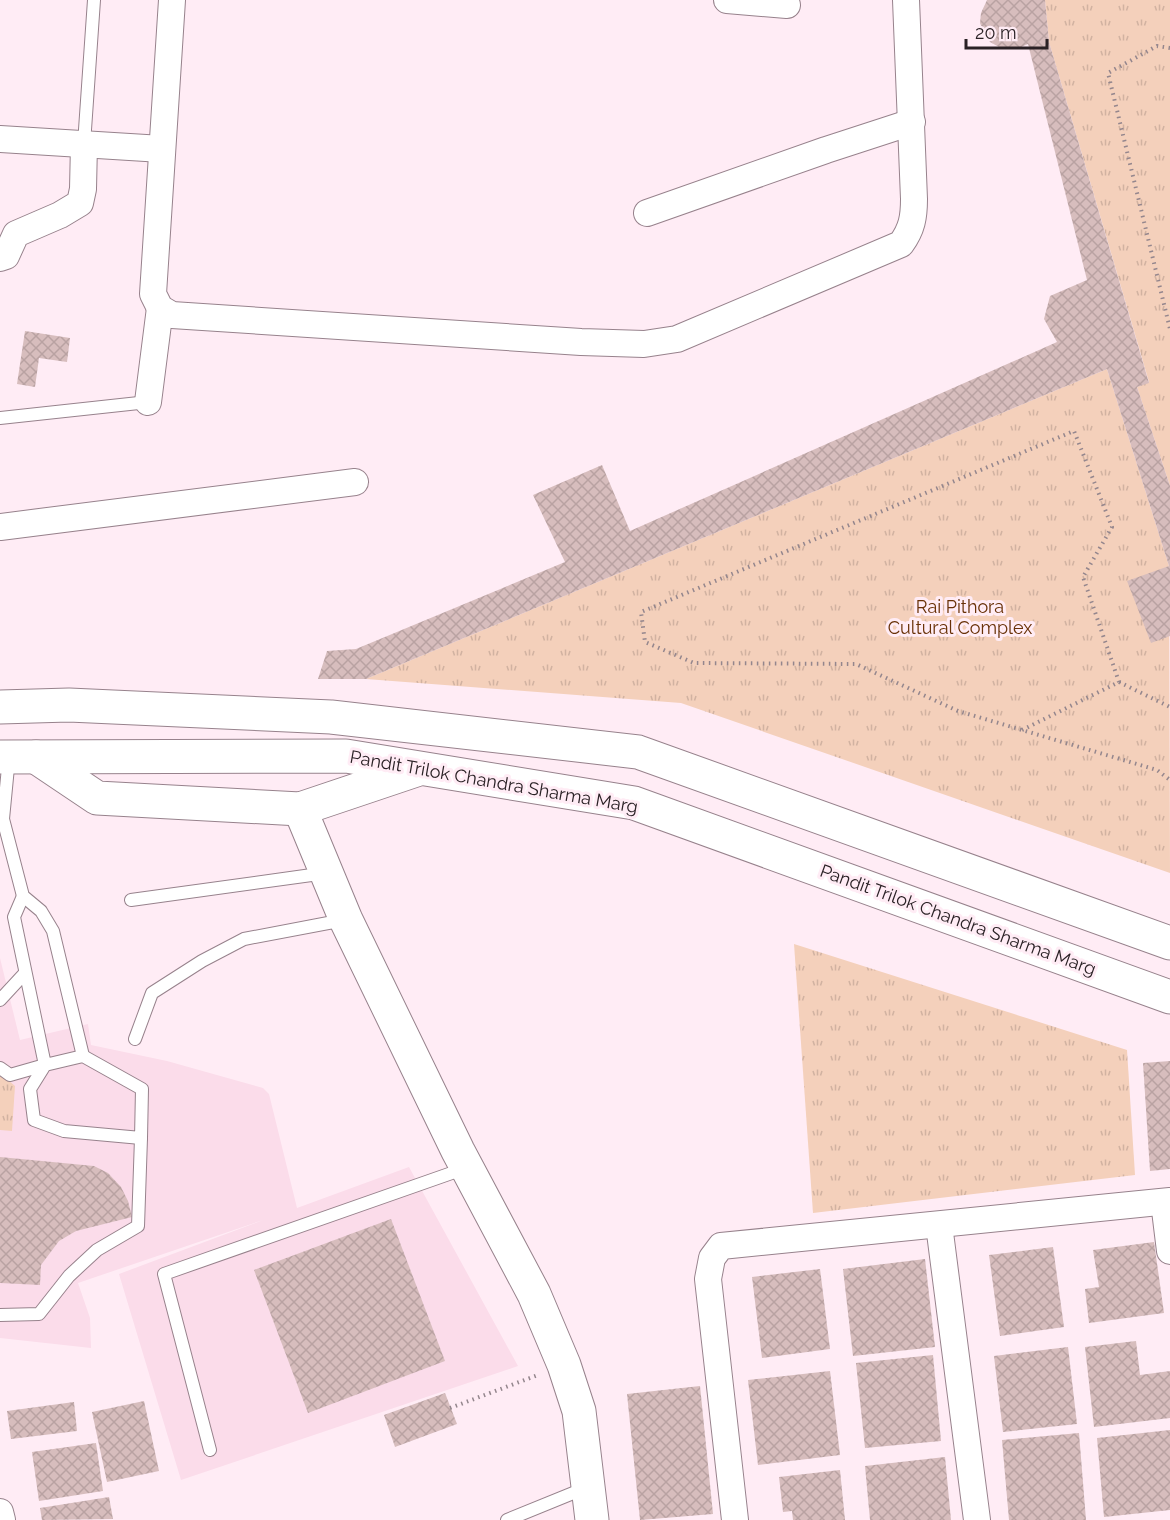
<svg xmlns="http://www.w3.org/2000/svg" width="1170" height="1520" font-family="Raleway,sans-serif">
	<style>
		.built { fill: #fbdcea }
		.grass { fill: url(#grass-tufts) }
		.building { fill: url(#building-cross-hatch) }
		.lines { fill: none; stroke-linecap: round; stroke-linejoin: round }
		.lane-casing { stroke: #97828c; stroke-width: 14 }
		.street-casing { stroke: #97828c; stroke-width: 28 }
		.secondary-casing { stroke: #97828c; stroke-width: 35 }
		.path { stroke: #94868d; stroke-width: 4; stroke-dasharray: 1.5 4.5; stroke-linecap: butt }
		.lane { stroke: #fff; stroke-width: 12 }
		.street { stroke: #fff; stroke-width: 26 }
		.secondary { stroke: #fff; stroke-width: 33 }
		.labels { text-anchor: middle; stroke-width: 6; stroke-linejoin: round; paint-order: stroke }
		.park-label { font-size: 18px; fill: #683006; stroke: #ffecf5 }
		.street-label { font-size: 18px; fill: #2a2125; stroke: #ffecf5 }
	</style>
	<defs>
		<pattern id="grass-tufts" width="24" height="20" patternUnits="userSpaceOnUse" patternTransform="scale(1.5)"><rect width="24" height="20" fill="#f4d0bb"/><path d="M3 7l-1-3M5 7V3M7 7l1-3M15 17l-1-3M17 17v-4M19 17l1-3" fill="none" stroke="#d1b2a1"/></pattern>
		<pattern id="building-cross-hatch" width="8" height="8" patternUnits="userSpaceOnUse" patternTransform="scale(1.5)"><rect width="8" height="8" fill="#d7bdbd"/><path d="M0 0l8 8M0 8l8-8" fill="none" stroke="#b9a2a2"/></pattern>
	</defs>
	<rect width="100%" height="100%" fill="#ffecf5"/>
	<path class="built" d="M0,958l20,82 68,-16 3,21 76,16 96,27 6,6 28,114 112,-41 109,199 -337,114 -62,-206 144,-54 -185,63 12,35 1,30 -91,-10z"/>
	<g class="grass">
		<path d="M1045,0h125v486l-33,-99 12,-5 -100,-340z"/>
		<path d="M1107,369l62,197 1,307 -489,-170 -315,-24z"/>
		<path d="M794,944l333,106 8,125 -322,38z"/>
		<path d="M0,1073l15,13 -3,45 -12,-1z"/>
	</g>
	<g class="building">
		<path d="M987,0h58l4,42 100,341 -12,4 33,99v150l-19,7 -24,-62 42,-15 -62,-197 -741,310h-48l9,-28 29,-2 209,-87 -32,-67 69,-30 28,66 427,-189 -13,-23 6,-23 37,-16 -59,-236 -9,4 -10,1 -10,-2 -9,-5 -6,-9 -4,-10 1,-10z"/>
		<path d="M25,331l45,7 -3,24 -28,-4 -4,29 -18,-3z"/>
		<path d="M1170,1061v108l-20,2 -7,-108z"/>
		<path d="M0,1157l94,9 14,7 13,14 7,14 4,16 -56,14 -17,10 -18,24 -1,20 -40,-2z"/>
		<path d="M391,1219l54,142 -137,52 -54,-143z"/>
		<path d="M1154,1242l10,71 -75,10 -4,-34 14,-2 -6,-37z"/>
		<path d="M1053,1247l11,80 -64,9 -11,-81z"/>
		<path d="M925,1259l10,88 -82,9 -10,-87z"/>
		<path d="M820,1269l10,80 -68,9 -10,-81z"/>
		<path d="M1136,1341l4,34 30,-4v47l-76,9 -9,-80z"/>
		<path d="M1068,1347l9,77 -74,8 -9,-76z"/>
		<path d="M933,1355l8,86 -76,7 -9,-85z"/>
		<path d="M830,1371l10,84 -82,10 -10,-85z"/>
		<path d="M700,1386l13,128 -73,6 -13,-126z"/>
		<path d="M445,1393l12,31 -62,23 -11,-32z"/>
		<path d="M144,1401l15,70 -52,11 -15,-70z"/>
		<path d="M74,1402l3,29 -66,8 -4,-28z"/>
		<path d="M1170,1430v80l-66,7 -7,-79z"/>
		<path d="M1079,1433l7,87h-77l-7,-80z"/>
		<path d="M96,1443l7,48 -64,10 -7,-49z"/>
		<path d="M945,1457l6,63h-81l-5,-54z"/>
		<path d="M840,1470l5,50h-52l-1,-9 -9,1 -4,-35z"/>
		<path d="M109,1497l4,22 -71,1 -2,-12z"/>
	</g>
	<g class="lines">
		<g class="lane-casing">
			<g id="lane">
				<path d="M84,144l10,-144"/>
				<path d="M0,418l148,-16"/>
				<path d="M9,757l-6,62 20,77 18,15 12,20 30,125"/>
				<path d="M23,896l-9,21 31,148 38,-9 59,33 -1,49 -77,-7 -30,-11 -4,-31 15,-24"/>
				<path d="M131,900l195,-27"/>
				<path d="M0,1000l25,-27"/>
				<path d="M135,1039l17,-46 50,-32 42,-22 100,-19"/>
				<path d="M0,1068l10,7 35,-10"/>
				<path d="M0,1315l39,-1 30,-38 28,-26 41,-24 3,-88"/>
				<path d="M210,1450l-46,-176 302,-106"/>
				<path d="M507,1520l81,-33"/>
			</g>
		</g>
		<g class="street-casing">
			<g id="street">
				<path d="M172,0l-19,294 7,14 12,7 409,27 63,2 33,-5 224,-95c11,-15 13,-27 13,-45l-8,-199"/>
				<path d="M727,0l60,5"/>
				<path d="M0,139l162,10"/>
				<path d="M647,213l179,-63 86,-28"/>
				<path d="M0,258l6,-2 10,-22 44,-19 20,-12 3,-14 1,-45"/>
				<path d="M148,402l12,-94"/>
				<path d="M0,527l355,-45"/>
				<path d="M1164,1202l6,49"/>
				<path d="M939,1225l38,295"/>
				<path d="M0,1512l2,8"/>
				<path d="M735,1520l-27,-241 4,-21 9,-12 449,-45"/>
			</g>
		</g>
		<g class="secondary-casing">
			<g id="secondary">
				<path d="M0,707l69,-2 262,12 307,35 532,191"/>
				<path d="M0,757l346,-1 288,47 536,194"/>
				<path d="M36,757l61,41 203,11 116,-39"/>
				<path d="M300,809l46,111 112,231 76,143 30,71 15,46 13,109"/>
			</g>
		</g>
		<g class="path">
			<path d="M1170,48l-13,-2 -49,27 62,256"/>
			<path d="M1119,682l51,25"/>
			<path d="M1022,730l97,-48 -36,-105 29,-50 -38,-96 -433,181 4,30 49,21 162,1 102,47 199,59 13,10"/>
			<path d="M450,1408l88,-33"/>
		</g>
		<use href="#lane" class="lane"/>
		<use href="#street" class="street"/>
		<use href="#secondary" class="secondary"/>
	</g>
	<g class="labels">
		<g class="park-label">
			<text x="960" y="613">Rai Pithora<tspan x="960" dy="21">Cultural Complex</tspan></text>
		</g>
		<g class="street-label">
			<text transform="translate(494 782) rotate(10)" y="6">Pandit Trilok Chandra Sharma Marg</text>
			<text transform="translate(958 920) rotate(20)" y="6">Pandit Trilok Chandra Sharma Marg</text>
		</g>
	</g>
	<path d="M966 39v9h81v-9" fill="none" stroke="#2a2125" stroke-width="3"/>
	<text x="975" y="39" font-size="18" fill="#2a2125" stroke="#ffecf5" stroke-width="4.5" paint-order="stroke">20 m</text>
</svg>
